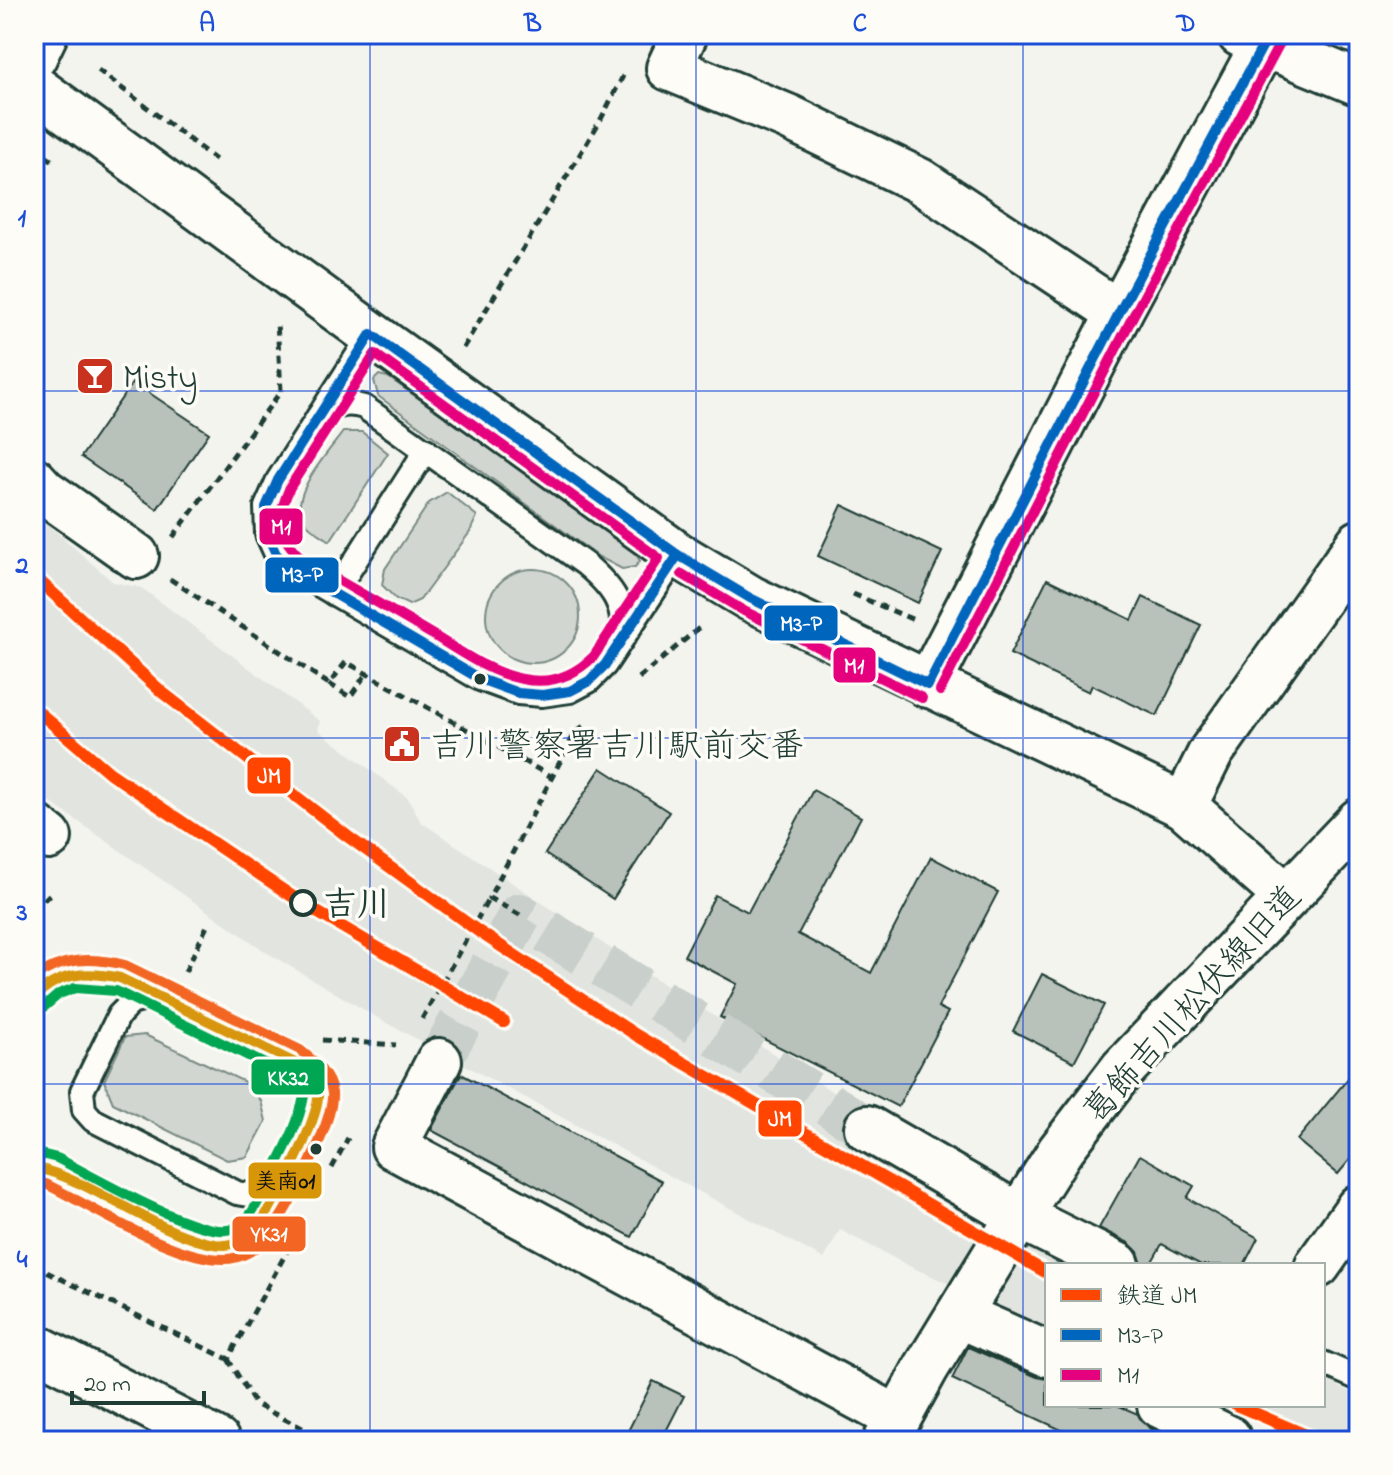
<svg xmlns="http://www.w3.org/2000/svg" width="1393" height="1475" font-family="'Indie Flower','Klee One',sans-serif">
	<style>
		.built { fill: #e2e5df }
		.green { fill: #d1d6d1; stroke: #788a82; stroke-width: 2 }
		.building { fill: #b9c1bb; stroke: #1f3d34; stroke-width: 2 }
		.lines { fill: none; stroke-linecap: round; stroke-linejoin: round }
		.street-tunnel { stroke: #c9cfca; stroke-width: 44; stroke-dasharray: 44 22; stroke-linecap: butt }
		.lane-casing { stroke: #1f3d34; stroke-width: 28 }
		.street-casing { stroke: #1f3d34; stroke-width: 50 }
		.secondary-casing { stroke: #1f3d34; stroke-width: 50 }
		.path { stroke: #1f3d34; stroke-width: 5; stroke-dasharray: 8 6; stroke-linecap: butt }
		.lane { stroke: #fdfcf7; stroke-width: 22 }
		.street { stroke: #fdfcf7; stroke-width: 44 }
		.secondary { stroke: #fdfcf7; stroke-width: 44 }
		.bus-1-casing { stroke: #fdfcf7; stroke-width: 16 }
		.bus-2-casing { stroke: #fdfcf7; stroke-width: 16 }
		.bus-3-casing { stroke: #fdfcf7; stroke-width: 16 }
		.bus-4-casing { stroke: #fdfcf7; stroke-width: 16 }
		.bus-5-casing { stroke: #fdfcf7; stroke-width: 16 }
		.bus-1 { stroke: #0065bd; stroke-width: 10 }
		.bus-2 { stroke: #e5007d; stroke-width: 10 }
		.bus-3 { stroke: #d79608; stroke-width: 10 }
		.bus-4 { stroke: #00a651; stroke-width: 10 }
		.bus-5 { stroke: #f26522; stroke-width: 10 }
		.rail-1-casing { stroke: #fdfcf7; stroke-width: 18 }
		.rail-1 { stroke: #ff4500; stroke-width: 12 }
		.grid { fill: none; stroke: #1d4ed8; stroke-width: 2; stroke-opacity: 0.55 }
		.bus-dot { fill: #1f3d34; stroke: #fdfcf7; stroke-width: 3 }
		.stop-dot { fill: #fdfcf7; stroke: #1f3d34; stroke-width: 4 }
		.labels { text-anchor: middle; stroke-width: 7; stroke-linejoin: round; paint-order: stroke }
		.poi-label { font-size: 34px; fill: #1f3d34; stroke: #fdfcf7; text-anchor: start }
		.stop-label { font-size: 34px; font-weight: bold; fill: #1f3d34; stroke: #fdfcf7; text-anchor: start }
		.street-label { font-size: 34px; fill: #1f3d34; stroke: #fdfcf7 }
		.line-badge { stroke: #fdfcf7; stroke-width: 3 }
		.badge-label { font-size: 22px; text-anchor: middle; font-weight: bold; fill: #fff }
		.pale-badge-label { font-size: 22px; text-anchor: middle; font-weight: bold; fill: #111 }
		.neatline { fill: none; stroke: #1d4ed8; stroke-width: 3 }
		.grid-label { font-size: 26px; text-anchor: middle; font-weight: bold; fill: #1d4ed8 }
	</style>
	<rect width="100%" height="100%" fill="#f4f4ef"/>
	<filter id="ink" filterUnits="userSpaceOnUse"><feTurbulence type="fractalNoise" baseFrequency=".0125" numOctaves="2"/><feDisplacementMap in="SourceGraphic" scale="16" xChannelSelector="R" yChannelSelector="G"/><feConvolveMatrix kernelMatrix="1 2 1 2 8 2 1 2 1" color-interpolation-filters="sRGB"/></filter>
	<g filter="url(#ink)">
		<g class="built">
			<path d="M34,512l79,70 29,6 178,133 -2,9 90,68 13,24 237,158 239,153 188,132h-38v63l-138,-62 -69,-36 -16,29 -441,-238 -114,-67 -235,-163z"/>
			<path d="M1323,1379l36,17v45h-63l-80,-36h107z"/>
		</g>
		<g class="green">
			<path d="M379,375l9,2 234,165 12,9 6,10 -5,6 -13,2 -23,-12 -221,-161 -4,-16z"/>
			<path d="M343,432h19l26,21 -58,88c-8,-6 -20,-12 -26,-20 -18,-23 25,-70 39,-89z"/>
			<path d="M447,492l30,24 -7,16 -50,68 -11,5 -13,-6 -14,-14 3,-16 44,-66z"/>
			<circle cx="533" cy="616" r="47"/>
			<path d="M145,1035l102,48 14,18 5,20 -19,36 -20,3 -114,-57 -9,-22 21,-44z"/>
		</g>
		<g class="building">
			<path d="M133,382l76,51 -52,76 -76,-52z"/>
			<path d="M842,505l100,47 -24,51 -100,-47z"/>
			<path d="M1047,579l85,41 11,-23 58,28 -44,91 -65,-31 -3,7 -79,-38z"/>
			<path d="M601,768l68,44 -56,87 -68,-45z"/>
			<path d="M813,790l48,27 -63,117 73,39 60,-116 67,35 -60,115 10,5 -50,95 -178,-90 17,-33 -53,-28 31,-61 33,17z"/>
			<path d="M1042,974l62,31 -30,57 -61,-31z"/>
			<path d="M1359,1065v84l-21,25 -41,-34z"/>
			<path d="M461,1074l201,107 -30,56 -201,-107z"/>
			<path d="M1140,1155l54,31 -7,12 71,40 -14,27h-43l-39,-21 -12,21h-8l-4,-13 -9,-9 -30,-15z"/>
			<path d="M968,1347l69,30 10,2v26h70l21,9 11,14 28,13h-92l-133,-62z"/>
			<path d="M653,1381l31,15 -23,45h-38z"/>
		</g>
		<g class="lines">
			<path class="street-tunnel" d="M439,1061l81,-146 347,213"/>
			<g class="lane-casing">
				<g id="lane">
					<path d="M371,334l-93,146 -12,27 1,27 9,20 21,18 183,107 38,14 24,2 28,-4 19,-10 16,-16 73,-110"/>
					<path d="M318,417c17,-11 27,-16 46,-10l221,157c25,21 45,43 34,78"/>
					<path d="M334,594l92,-144"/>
					<path d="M157,996l-26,7 -12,12 -37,76 2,19 9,10 144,73 18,3 22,-4"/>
					<path d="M34,998c22,-29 54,-27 86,-20l173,84c11,10 23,19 25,34 1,20 -47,116 -62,133 -8,9 -19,15 -31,16 -38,2 -135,-56 -174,-74l-17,-4"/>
					<path d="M1323,1363l36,16"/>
				</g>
			</g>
			<g class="street-casing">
				<g id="street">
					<path d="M685,34l-16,34 119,49 132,64 199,132"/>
					<path d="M34,480l10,11 92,65"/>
					<path d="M928,685l191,-372 150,-279"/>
					<path d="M1184,806l27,-54 148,-209"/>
					<path d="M34,826l15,11"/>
					<path d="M439,1061l-45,86 503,271"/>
					<path d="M867,1128l152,88 98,49"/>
					<path d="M1318,1265l41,-58"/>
					<path d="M959,1315l88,39"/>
					<path d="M1160,1405l68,33 -1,3"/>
				</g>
			</g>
			<g class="secondary-casing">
				<g id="secondary">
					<path d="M1240,34l119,49"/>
					<path d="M34,57l11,-23"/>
					<path d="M34,87l337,247 307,221 72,43 434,208 102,90"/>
					<path d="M34,1346l183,95"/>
					<path d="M886,1441l40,-73 93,-152 41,-65 62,-81 237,-249"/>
				</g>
			</g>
			<g class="path">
				<path d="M98,70l118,90"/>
				<path d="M34,148l23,16"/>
				<path d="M463,348l137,-227 24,-47"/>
				<path d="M173,537l108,-146 -4,-69"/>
				<path d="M170,579l159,105 17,-22 206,115"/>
				<path d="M853,594l61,26"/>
				<path d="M639,678l60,-50"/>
				<path d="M329,684l21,13 16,-23"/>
				<path d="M34,910l19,-19"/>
				<path d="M520,915l-31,-17 86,-165 11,-9"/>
				<path d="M185,972l23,-48"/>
				<path d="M422,1019l67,-121"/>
				<path d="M322,1040l74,5"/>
				<path d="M332,1168l16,-30"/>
				<path d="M34,1266l194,93 63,-115"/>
				<path d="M228,1359l27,45 73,37"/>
			</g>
			<use href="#lane" class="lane"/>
			<use href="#street" class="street"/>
			<use href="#secondary" class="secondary"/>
			<g class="bus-1-casing">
				<g id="bus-1">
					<path d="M371,334l307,221 -73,110 -16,16 -19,10 -28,4 -24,-2 -38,-14 -183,-107 -21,-18 -9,-20 -1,-27 12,-27z"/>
					<path d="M678,555l72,43 178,87"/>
					<path d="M928,685l191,-372 150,-279"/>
				</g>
			</g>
			<g class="bus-2-casing">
				<g id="bus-2">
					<path d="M375,354l284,204 -65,98c-20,20 -44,29 -72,23 -32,-6 -61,-27 -89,-44 -42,-25 -85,-49 -128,-74 -29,-25 -30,-40 -15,-74z"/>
					<path d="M682,574l62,37 178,87"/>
					<path d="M940,691l191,-371 150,-279"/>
				</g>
			</g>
			<g class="bus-3-casing">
				<path id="bus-3" d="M34,998c24,-26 53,-27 86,-20l173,84c10,9 24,19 25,34 1,23 -48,120 -65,136 -8,7 -18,13 -28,13 -16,0 -32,-6 -47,-12 -47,-19 -96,-55 -144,-66"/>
			</g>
			<g class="bus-4-casing">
				<path id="bus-4" d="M37,1153l20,5c32,16 144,82 175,71 20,-7 30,-36 39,-53 13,-25 28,-52 33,-80l-6,-10 -13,-12 -169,-83 -41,-3 -16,6 -15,13"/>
			</g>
			<g class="bus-5-casing">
				<path id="bus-5" d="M34,978c28,-21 58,-21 91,-13l175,85c14,11 30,25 32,43 3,28 -48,128 -69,148 -9,10 -24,18 -38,18 -51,1 -132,-52 -179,-75l-12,-3"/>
			</g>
			<use href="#bus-1" class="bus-1"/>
			<use href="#bus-2" class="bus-2"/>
			<use href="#bus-3" class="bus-3"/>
			<use href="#bus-4" class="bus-4"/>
			<use href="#bus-5" class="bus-5"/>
			<g class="rail-1-casing">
				<g id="rail-1">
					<path d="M34,576l129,117 184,143 131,95 158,104 411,238"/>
					<path d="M34,708l76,65 195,132 199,117"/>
					<path d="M1236,1405l84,36"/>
				</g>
			</g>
			<use href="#rail-1" class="rail-1"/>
		</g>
	</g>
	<path class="grid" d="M370,34v1407M696,34v1407M1023,34v1407M34,391h1325M34,738h1325M34,1084h1325"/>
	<defs>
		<g id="bar-square" transform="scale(2)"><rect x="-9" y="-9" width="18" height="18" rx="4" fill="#c8321e" stroke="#fdfcf7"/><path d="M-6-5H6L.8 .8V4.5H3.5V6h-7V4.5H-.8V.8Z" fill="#fff"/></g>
		<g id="civic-square" transform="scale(2)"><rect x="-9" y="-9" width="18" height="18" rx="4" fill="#c8321e" stroke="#fdfcf7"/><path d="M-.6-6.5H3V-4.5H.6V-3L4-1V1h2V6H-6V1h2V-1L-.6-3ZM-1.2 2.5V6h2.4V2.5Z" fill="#fff"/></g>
	</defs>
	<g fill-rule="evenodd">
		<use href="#bar-square" x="95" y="376"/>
		<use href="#civic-square" x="402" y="744"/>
	</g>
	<g class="bus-dot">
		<circle cx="480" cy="679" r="7"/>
		<circle cx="316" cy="1149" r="7"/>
	</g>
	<circle class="stop-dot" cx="303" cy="903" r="12"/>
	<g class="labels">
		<g class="poi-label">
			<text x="123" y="388">Misty</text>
			<text x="430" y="756">吉川警察署吉川駅前交番</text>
		</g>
		<g class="stop-label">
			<text x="323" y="915">吉川</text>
		</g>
		<g class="street-label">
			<text transform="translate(1191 1003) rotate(-48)" y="12">葛飾吉川松伏線旧道</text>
		</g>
	</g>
	<g class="line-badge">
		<rect x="258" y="507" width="46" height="39" rx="8" fill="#e5007d"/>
		<rect x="264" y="556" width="76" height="38" rx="8" fill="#0065bd"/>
		<rect x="763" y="604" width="76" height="38" rx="8" fill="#0065bd"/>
		<rect x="832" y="646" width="45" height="38" rx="8" fill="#e5007d"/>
		<rect x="246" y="756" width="46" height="39" rx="8" fill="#ff4500"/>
		<rect x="250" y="1058" width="76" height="38" rx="8" fill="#00a651"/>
		<rect x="757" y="1099" width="46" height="39" rx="8" fill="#ff4500"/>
		<rect x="247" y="1161" width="76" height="39" rx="8" fill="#d79608"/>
		<rect x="231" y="1215" width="76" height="38" rx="8" fill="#f26522"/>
	</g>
	<g class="badge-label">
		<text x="281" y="534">M1</text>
		<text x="302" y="582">M3-P</text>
		<text x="801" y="631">M3-P</text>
		<text x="854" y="673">M1</text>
		<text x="269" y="783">JM</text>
		<text x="288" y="1085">KK32</text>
		<text x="780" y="1126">JM</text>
		<text x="269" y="1241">YK31</text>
	</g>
	<g class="pale-badge-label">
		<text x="285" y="1188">美南01</text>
	</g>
	<rect width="1393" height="1475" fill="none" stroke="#fdfcf7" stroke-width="88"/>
	<rect x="1045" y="1263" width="280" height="144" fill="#fdfcf7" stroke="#a4b0a9" stroke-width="2"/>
	<rect x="1061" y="1289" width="40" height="12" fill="#ff4500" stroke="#a4b0a9" stroke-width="2"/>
	<text x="1117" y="1303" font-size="24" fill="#1f3d34">鉄道 JM</text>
	<rect x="1061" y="1329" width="40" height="12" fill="#0065bd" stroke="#a4b0a9" stroke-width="2"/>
	<text x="1117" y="1343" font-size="24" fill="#1f3d34">M3-P</text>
	<rect x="1061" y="1369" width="40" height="12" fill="#e5007d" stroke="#a4b0a9" stroke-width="2"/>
	<text x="1117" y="1383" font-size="24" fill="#1f3d34">M1</text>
	<path d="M72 1391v12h132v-12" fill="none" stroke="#1f3d34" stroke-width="4"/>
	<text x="84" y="1391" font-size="24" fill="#1f3d34" stroke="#fdfcf7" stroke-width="6" paint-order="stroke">20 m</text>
	<rect x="44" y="44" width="1305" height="1387" class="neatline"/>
	<g class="grid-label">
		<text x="207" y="31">A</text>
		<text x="533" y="31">B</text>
		<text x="860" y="31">C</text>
		<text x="1186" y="31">D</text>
		<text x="22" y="226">1</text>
		<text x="22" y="573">2</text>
		<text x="22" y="920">3</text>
		<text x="22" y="1267">4</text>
	</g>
</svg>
